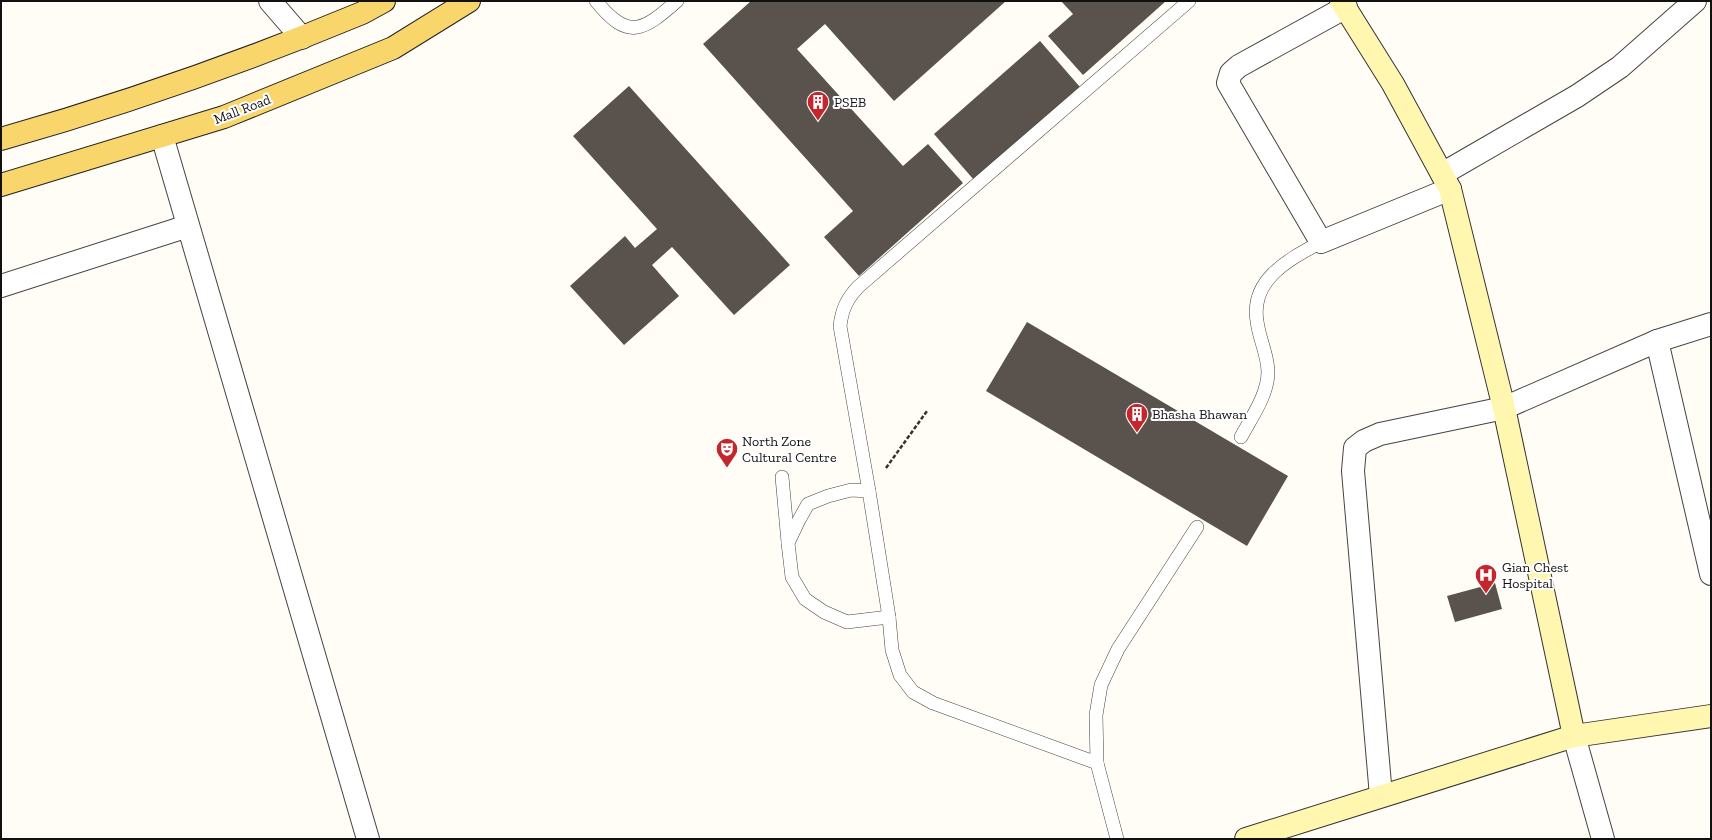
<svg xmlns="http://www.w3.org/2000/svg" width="1712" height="840" font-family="'Zilla Slab',serif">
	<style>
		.building { fill: #5a524d }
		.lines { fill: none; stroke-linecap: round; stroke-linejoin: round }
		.lane-casing { stroke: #444; stroke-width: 14 }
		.street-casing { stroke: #444; stroke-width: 24 }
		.secondary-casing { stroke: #333; stroke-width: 24 }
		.primary-casing { stroke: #222; stroke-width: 24 }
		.path { stroke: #333; stroke-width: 2.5; stroke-dasharray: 4 2; stroke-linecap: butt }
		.lane { stroke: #fff; stroke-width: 13 }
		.street { stroke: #fff; stroke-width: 22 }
		.secondary { stroke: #fff6b0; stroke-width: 22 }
		.primary { stroke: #f9d66b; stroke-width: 22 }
		.labels { text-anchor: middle; stroke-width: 4; stroke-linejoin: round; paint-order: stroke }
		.poi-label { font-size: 14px; fill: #111; stroke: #fff; text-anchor: start }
		.street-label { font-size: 14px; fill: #111; stroke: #fff }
	</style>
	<rect width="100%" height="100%" fill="#fffdf5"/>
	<g class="building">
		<path d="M751,1h255l-112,100 -69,-77 -28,25 106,117 25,-22 35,39 -104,93 -35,-39 29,-26 -150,-167z"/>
		<path d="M1061,1h105l-83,74 -35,-39 25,-22z"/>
		<path d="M1040,41l40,46 -106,93 -40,-46z"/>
		<path d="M629,86l161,179 -56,50 -62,-68 -20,18 27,31 -55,49 -54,-59 55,-50 10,12 22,-19 -84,-93z"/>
		<path d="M1027,322l261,154 -41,70 -261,-155z"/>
		<path d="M1495,583l7,26 -47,13 -8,-26z"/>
	</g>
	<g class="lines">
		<g class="lane-casing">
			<g id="lane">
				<path d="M596,1c32,40 47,30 81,0"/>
				<path d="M1241,437c10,-19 27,-42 27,-65 0,-17 -9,-33 -11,-51 -7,-42 33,-62 64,-79"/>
				<path d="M782,477l6,65"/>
				<path d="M869,491l-18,-1 -23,6 -20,8 -9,16 -11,23 4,34 13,22 19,13 23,10 42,-5"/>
				<path d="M1097,763l-164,-60 -20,-11 -13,-17 -8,-25 -3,-33 -20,-126 -29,-165c2,-17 7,-27 18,-39l331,-286"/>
				<path d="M1117,839l-20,-76 -1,-48 5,-30 17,-36 79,-122"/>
			</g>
		</g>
		<g class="street-casing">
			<g id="street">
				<path d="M270,1l32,37"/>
				<path d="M1346,7l-107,59 -8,7 -3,10 93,159 129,-53"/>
				<path d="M162,136l206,703"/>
				<path d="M1442,174l135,-78 43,-29 75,-66"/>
				<path d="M1,286l187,-60"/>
				<path d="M1657,341l54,-17"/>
				<path d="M1574,736l29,103"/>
				<path d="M1381,796l-28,-325 2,-23 9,-7 16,-7 124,-26 153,-67 54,233"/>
			</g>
		</g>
		<g class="secondary-casing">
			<g id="secondary">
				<path d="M1341,1l52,83 57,105 54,219 70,328"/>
				<path d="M1246,839l328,-103 137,-20"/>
			</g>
		</g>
		<g class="primary-casing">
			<g id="primary">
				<path d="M1,139c123,-35 243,-77 361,-126l22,-12"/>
				<path d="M1,185l223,-68 169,-69 76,-47"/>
			</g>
		</g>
		<path class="path" d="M886,468l41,-57"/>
		<use href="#lane" class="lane"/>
		<use href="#street" class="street"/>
		<use href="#secondary" class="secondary"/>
		<use href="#primary" class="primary"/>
	</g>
	<defs>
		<g id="building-pin" transform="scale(1.15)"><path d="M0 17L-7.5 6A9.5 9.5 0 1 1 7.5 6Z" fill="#c4262e" stroke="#fff"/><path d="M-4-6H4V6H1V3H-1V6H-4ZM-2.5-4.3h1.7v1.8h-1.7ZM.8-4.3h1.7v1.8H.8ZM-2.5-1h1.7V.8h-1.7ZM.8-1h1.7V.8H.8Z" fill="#fff"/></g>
		<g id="theatre-pin" transform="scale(1.15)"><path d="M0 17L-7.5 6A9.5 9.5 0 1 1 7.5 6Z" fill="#c4262e" stroke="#fff"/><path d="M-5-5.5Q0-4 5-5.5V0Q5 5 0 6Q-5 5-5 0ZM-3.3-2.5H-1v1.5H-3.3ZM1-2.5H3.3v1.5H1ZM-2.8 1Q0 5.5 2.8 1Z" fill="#fff"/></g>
		<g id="hospital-pin" transform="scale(1.15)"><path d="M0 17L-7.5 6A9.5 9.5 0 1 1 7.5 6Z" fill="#c4262e" stroke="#fff"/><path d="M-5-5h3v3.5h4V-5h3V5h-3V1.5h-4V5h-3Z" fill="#fff"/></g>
	</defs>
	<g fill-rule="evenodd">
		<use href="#building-pin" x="818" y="102"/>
		<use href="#building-pin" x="1137" y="414"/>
		<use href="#theatre-pin" x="727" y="449"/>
		<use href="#hospital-pin" x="1486" y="575"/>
	</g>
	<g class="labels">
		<g class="poi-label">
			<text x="834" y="107">PSEB</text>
			<text x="1152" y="419">Bhasha Bhawan</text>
			<text x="742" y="446">North Zone<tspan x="742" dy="16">Cultural Centre</tspan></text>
			<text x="1502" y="572">Gian Chest<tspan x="1502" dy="16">Hospital</tspan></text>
		</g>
		<g class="street-label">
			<text transform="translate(242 109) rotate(-21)" y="5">Mall Road</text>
		</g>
	</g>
	<rect width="1712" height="840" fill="none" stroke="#111111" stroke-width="4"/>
</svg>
